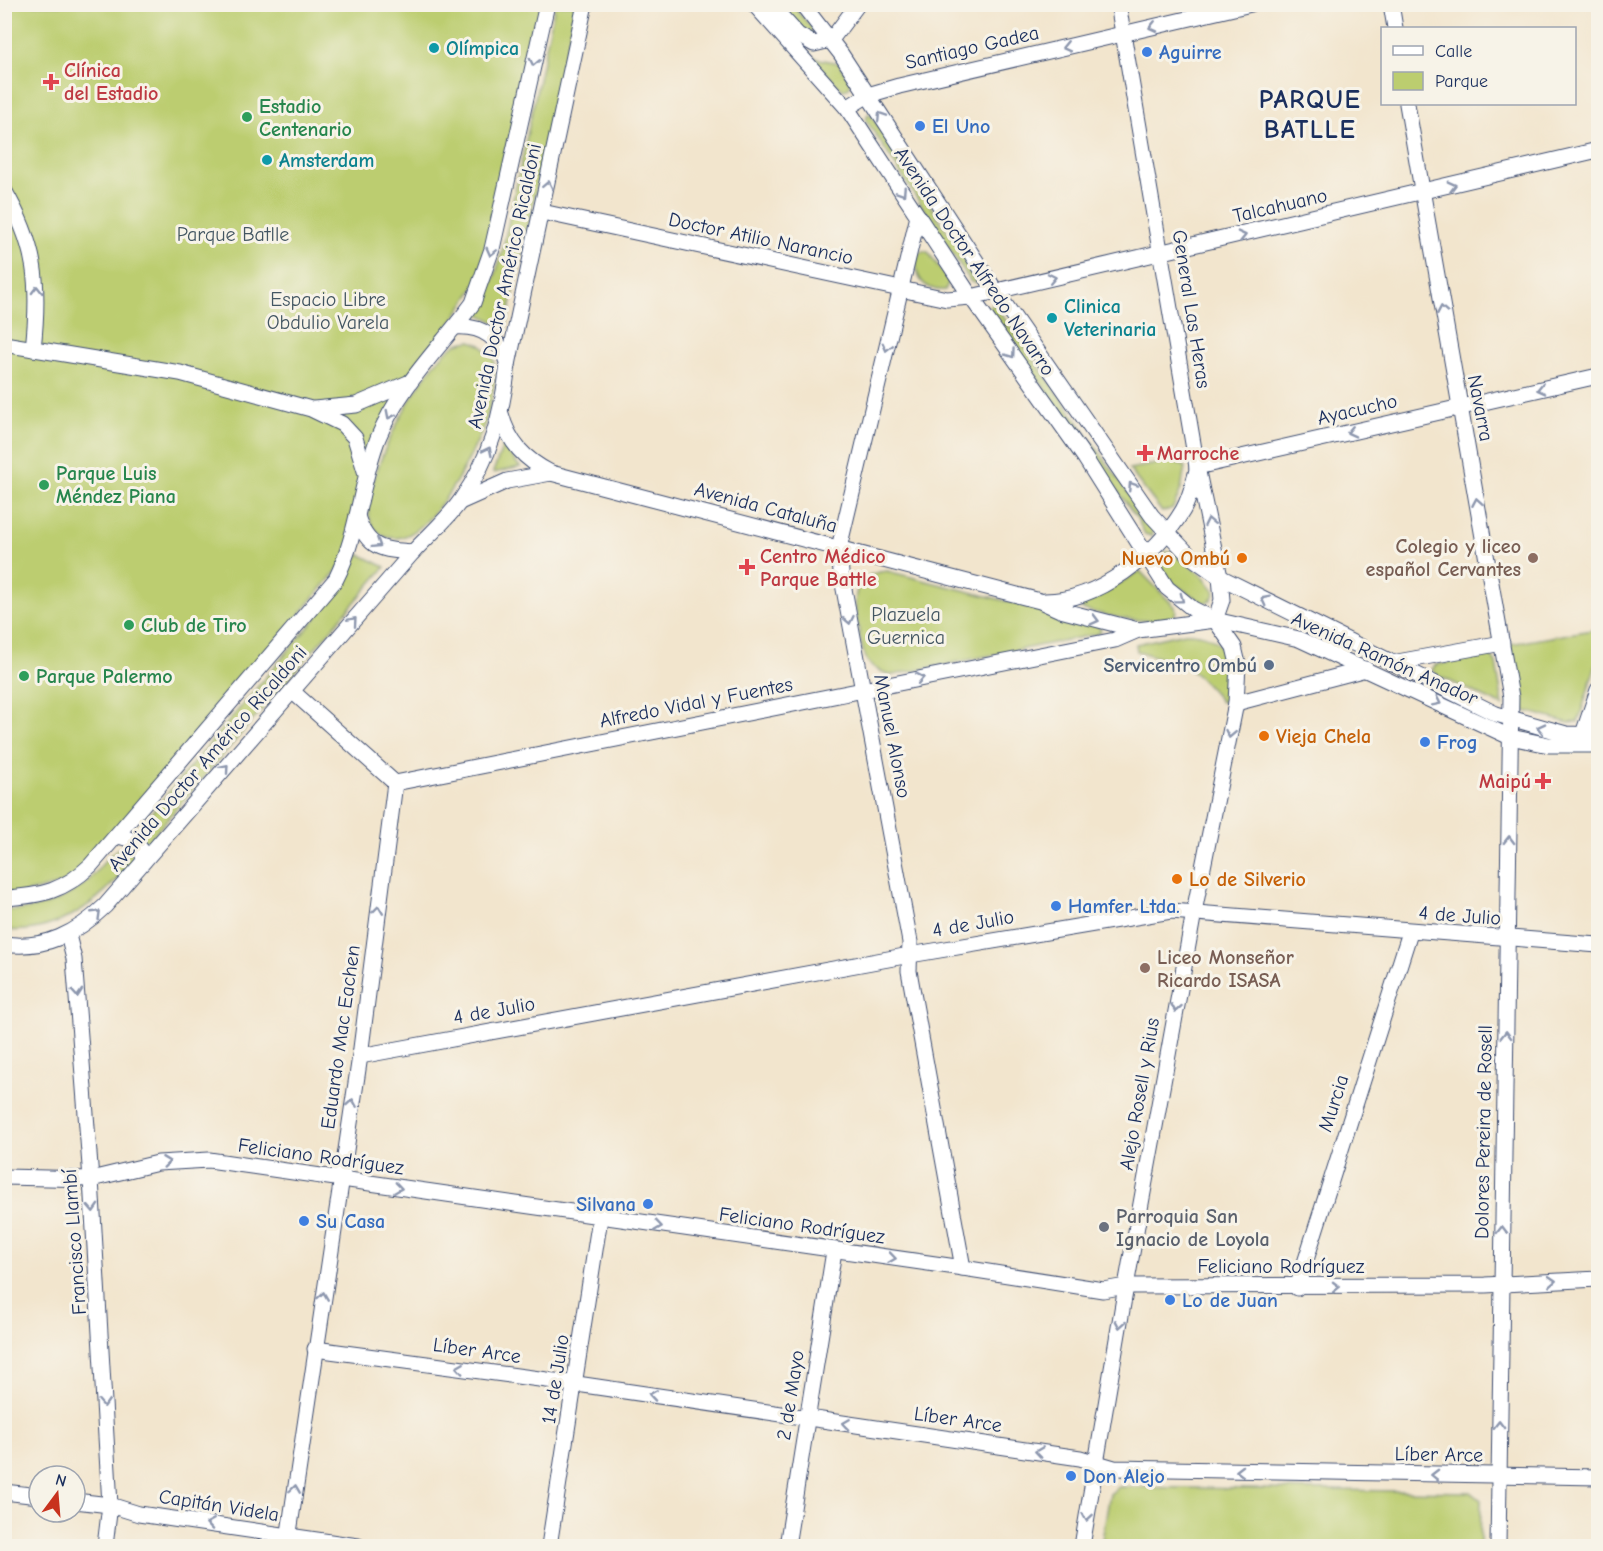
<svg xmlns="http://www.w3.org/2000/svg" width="1603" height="1551" font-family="'Comic Neue',sans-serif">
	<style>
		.green { fill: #bccd6f; stroke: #6c7e66; stroke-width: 1.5 }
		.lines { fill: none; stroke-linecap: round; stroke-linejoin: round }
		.minor-casing { stroke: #3b4a6f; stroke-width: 17 }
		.minor { stroke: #fff; stroke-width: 15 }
		.oneway { stroke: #8d97ae }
		.culture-dot { fill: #0f9aa8; stroke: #f7f3e8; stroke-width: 2 }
		.shop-dot { fill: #3f7fe0; stroke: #f7f3e8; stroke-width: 2 }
		.health-dot { fill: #e0444e; stroke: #f7f3e8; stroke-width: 2 }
		.leisure-dot { fill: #2e9e5b; stroke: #f7f3e8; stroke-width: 2 }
		.food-dot { fill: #e8710a; stroke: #f7f3e8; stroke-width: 2 }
		.education-dot { fill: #8d6e63; stroke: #f7f3e8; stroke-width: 2 }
		.service-dot { fill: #5c6f8a; stroke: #f7f3e8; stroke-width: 2 }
		.worship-dot { fill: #6b7280; stroke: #f7f3e8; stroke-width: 2 }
		.labels { text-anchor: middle; stroke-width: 6; stroke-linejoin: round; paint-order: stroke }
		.street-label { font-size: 20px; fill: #1b2f5e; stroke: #f7f3e8 }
		.culture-label { font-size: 20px; font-weight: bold; fill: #0d838f; stroke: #f7f3e8; text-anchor: start }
		.shop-label { font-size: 20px; font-weight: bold; fill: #366cbe; stroke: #f7f3e8; text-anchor: start }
		.health-label { font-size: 20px; font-weight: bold; fill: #be3a42; stroke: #f7f3e8; text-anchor: start }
		.leisure-label { font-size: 20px; font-weight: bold; fill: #27864d; stroke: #f7f3e8; text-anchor: start }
		.park-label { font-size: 20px; fill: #435662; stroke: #f7f3e8 }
		.education-label { font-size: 20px; font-weight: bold; fill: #785e54; stroke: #f7f3e8; text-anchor: end }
		.food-label { font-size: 20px; font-weight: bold; fill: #c56008; stroke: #f7f3e8; text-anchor: start }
		.service-label { font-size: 20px; font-weight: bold; fill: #4e5e75; stroke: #f7f3e8; text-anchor: end }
		.worship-label { font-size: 20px; font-weight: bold; fill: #5b616d; stroke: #f7f3e8; text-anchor: start }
		.district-label { font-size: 26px; font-weight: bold; letter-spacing: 1.5px; fill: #1b2f5e; stroke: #f7f3e8 }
	</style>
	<rect width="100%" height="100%" fill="#f7f3e8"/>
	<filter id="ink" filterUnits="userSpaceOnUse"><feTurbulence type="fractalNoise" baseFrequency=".0167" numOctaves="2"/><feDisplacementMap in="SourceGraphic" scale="12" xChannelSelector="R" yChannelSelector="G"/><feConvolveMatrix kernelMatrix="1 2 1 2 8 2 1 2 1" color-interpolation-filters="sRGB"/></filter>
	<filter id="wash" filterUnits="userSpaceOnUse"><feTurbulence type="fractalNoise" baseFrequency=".008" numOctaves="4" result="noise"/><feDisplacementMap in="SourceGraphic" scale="24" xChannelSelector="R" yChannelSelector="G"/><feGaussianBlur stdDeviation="1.35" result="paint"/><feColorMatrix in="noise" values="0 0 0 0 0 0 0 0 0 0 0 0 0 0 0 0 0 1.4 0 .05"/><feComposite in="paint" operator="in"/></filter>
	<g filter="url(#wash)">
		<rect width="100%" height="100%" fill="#f2e5cd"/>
		<g class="green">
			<path d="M4,5h543l-60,264 -96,143 -47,150 -270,319 -70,17z"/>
			<path d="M555,5h21l-70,323 -29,-15 18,-37 7,-24z"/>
			<path d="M774,5h18l20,23 1,8 -3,1z"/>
			<path d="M779,21l35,37 25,5 12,20 -2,4 -5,3 -6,-4z"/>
			<path d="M868,114l3,1 107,163 -2,5 -5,-1 -105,-162z"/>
			<path d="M923,251l5,1 21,29 -4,9c-22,2 -33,-16 -27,-36z"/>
			<path d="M990,305h5l159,224 -2,7 -7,-2 -9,-17 -144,-203 -3,-5z"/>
			<path d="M471,341l10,4 13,15c1,15 -1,32 -4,46 -7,34 -52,119 -85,130 -7,3 -12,2 -19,1 -10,-5 -17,-13 -17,-25 -2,-42 50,-141 84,-166 4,-3 12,-4 18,-5z"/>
			<path d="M503,446l17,21 -26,6 -1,-1z"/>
			<path d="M1174,461l11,6 -4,22 -8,19 -11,4 -33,-43z"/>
			<path d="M1167,552h5l32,25 11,15 -4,8 -7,3 -31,-20 -14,-19 2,-10z"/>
			<path d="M359,554l26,13 -238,276 -12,-11 207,-245z"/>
			<path d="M887,571l210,53 4,7 -4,3 -204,41c-10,-2 -18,-5 -25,-13 -6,-9 -7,-21 -9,-31 -5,-28 -11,-57 28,-60z"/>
			<path d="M1140,571l35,36 1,4 -2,6c-32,9 -62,-1 -93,-8l1,-6 13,-5z"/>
			<path d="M1598,629v29l-20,64 -9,1 -47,-13 -12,-66z"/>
			<path d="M1185,633c44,-1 49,33 41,68l-5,1c-29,-39 -40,-38 -84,-51l-1,-7z"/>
			<path d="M1485,656h6l5,7 7,43 -64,-30 -7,-6 3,-5z"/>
			<path d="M126,847l7,6v8c-32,40 -75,74 -128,69v-20c30,2 60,-9 83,-29 11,-10 23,-34 38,-34z"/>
			<path d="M1119,1487l352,5 10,8 -1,46h-379l9,-52z"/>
		</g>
	</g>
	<g filter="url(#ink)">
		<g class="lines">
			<g class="minor-casing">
				<g id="minor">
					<path d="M754,4l93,104 124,189 114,161 82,130 26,21 22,11 84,19 211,98 39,8h49"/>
					<path d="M770,4l28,31 16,9 17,-4 27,-36"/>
					<path d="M802,4l39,50 154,236 157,226 38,40 30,21 276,137 70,20 32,1"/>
					<path d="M1118,4l79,463 23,110 2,23 -7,20"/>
					<path d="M1391,4l4,24"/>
					<path d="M1407,104l104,593 -13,849"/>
					<path d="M847,108l21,-13 31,-9 352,-82"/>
					<path d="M4,190c33,56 36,95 29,159"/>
					<path d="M542,212l405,87 24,-2 627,-147"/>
					<path d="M918,216l-79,332 2,25 69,369 -1,29 54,297"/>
					<path d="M455,327c29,-2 45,12 53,38"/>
					<path d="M4,344l176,29 131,36 31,15 13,14 11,36"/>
					<path d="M314,409l42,-4 52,-22"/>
					<path d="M501,414c8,29 23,45 50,59l489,128 20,9 78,20 77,-10"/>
					<path d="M1197,467l401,-91"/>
					<path d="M460,502l47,-21 44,-8"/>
					<path d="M357,516c10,33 25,34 56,36"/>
					<path d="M1045,601c53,0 112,-47 138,-91 7,-12 10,-26 14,-40"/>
					<path d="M1392,663l110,-20"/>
					<path d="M292,691l103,92"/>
					<path d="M1236,703l130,-34"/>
					<path d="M1583,734l15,-44"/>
					<path d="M395,783l720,-143 23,-10"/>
					<path d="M116,836c16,2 26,7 28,25"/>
					<path d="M4,898c38,-2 60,-7 87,-33l245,-286c22,-44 24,-95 42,-141 22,-53 62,-90 95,-135l19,-54 55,-245"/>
					<path d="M68,935l6,24 17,220 19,326 -5,41"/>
					<path d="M4,944c41,6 73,-11 101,-38l308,-354c16,-17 35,-33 48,-52 29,-41 41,-85 47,-135l77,-361"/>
					<path d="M360,1056l550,-101 261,-44 427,34"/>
					<path d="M4,1177l87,2 67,-16 51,-3 754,108 140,22 23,-4 359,-1 113,-6"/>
					<path d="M1297,1288l113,-356"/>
					<path d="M315,1349l262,35 503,74 34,10 484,9"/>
					<path d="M4,1492l35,4"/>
					<path d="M75,1501l35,4 29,9 219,32"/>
					<path d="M287,1546l73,-490 35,-273"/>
					<path d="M549,1546l51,-328"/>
					<path d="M787,1546l47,-295"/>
					<path d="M1082,1546l44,-260 68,-374 42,-209 2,-39 -4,-17 -19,-27"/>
				</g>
			</g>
			<use href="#minor" class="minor"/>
		</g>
		<defs><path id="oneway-chevron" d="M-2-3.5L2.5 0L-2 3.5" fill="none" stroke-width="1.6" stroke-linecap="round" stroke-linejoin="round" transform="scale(1.5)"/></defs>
		<g class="oneway">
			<use href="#oneway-chevron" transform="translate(1153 27) rotate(167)"/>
			<use href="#oneway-chevron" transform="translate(1066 47) rotate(167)"/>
			<use href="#oneway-chevron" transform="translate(534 62) rotate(102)"/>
			<use href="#oneway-chevron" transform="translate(881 116) rotate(-123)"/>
			<use href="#oneway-chevron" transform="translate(548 185) rotate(-79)"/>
			<use href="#oneway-chevron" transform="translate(1452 186) rotate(-14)"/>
			<use href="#oneway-chevron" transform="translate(902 192) rotate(57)"/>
			<use href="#oneway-chevron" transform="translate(1242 236) rotate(-13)"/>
			<use href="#oneway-chevron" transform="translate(491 252) rotate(104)"/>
			<use href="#oneway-chevron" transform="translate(1052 278) rotate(-12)"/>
			<use href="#oneway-chevron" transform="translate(37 290) rotate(-91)"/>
			<use href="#oneway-chevron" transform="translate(1442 310) rotate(-100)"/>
			<use href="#oneway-chevron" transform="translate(887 347) rotate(104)"/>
			<use href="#oneway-chevron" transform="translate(1011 354) rotate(55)"/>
			<use href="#oneway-chevron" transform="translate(1541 389) rotate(167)"/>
			<use href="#oneway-chevron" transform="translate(390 415) rotate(117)"/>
			<use href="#oneway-chevron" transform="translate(1351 432) rotate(167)"/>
			<use href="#oneway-chevron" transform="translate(488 451) rotate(-64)"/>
			<use href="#oneway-chevron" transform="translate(1132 486) rotate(-123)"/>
			<use href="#oneway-chevron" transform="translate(1477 502) rotate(-100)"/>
			<use href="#oneway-chevron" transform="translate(1209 522) rotate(-102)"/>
			<use href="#oneway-chevron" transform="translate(377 544) rotate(32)"/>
			<use href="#oneway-chevron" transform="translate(1180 599) rotate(37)"/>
			<use href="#oneway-chevron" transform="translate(1265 600) rotate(-153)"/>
			<use href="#oneway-chevron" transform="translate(849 620) rotate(79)"/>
			<use href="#oneway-chevron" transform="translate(1095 620) rotate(15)"/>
			<use href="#oneway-chevron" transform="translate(353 621) rotate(-49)"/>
			<use href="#oneway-chevron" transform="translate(920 678) rotate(-11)"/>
			<use href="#oneway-chevron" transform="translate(1437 702) rotate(26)"/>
			<use href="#oneway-chevron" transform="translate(1541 728) rotate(-167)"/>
			<use href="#oneway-chevron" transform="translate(1230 734) rotate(101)"/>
			<use href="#oneway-chevron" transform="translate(225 768) rotate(-49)"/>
			<use href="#oneway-chevron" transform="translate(1509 840) rotate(-89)"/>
			<use href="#oneway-chevron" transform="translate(378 910) rotate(-83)"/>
			<use href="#oneway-chevron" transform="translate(97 914) rotate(-44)"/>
			<use href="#oneway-chevron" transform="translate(77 993) rotate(86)"/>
			<use href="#oneway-chevron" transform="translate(1176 1008) rotate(100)"/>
			<use href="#oneway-chevron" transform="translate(1506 1035) rotate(-89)"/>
			<use href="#oneway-chevron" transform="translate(352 1103) rotate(-81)"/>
			<use href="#oneway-chevron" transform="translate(166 1162) rotate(-7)"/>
			<use href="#oneway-chevron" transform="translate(398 1188) rotate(8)"/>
			<use href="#oneway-chevron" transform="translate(93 1208) rotate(87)"/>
			<use href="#oneway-chevron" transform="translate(658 1226) rotate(8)"/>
			<use href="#oneway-chevron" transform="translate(1502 1230) rotate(-89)"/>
			<use href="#oneway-chevron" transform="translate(892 1258) rotate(8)"/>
			<use href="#oneway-chevron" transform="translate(1552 1281) rotate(-3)"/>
			<use href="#oneway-chevron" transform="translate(1336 1287) rotate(-1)"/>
			<use href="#oneway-chevron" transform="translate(323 1296) rotate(-82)"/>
			<use href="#oneway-chevron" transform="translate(1120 1324) rotate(100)"/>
			<use href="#oneway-chevron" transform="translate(460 1368) rotate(-172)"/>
			<use href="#oneway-chevron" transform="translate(653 1395) rotate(-171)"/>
			<use href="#oneway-chevron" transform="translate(104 1403) rotate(87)"/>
			<use href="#oneway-chevron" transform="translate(846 1424) rotate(-172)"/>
			<use href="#oneway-chevron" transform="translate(1499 1425) rotate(-89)"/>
			<use href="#oneway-chevron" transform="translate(1039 1452) rotate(-172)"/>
			<use href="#oneway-chevron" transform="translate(1240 1471) rotate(-179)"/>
			<use href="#oneway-chevron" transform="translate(1435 1475) rotate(-179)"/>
			<use href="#oneway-chevron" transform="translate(295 1489) rotate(-82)"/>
			<use href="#oneway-chevron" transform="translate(1087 1517) rotate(99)"/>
			<use href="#oneway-chevron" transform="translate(210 1524) rotate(-171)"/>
		</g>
	</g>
	<g class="culture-dot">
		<circle cx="434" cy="48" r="6"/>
		<circle cx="267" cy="160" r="6"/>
		<circle cx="1052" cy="318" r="6"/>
	</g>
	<g class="shop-dot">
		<circle cx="1147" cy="52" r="6"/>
		<circle cx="920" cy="126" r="6"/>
		<circle cx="1425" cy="742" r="6"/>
		<circle cx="1056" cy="906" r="6"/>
		<circle cx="648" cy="1204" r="6"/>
		<circle cx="304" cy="1221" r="6"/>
		<circle cx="1170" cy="1300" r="6"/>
		<circle cx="1071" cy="1476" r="6"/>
	</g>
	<g class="health-dot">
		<path d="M48 73h6v6h6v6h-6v6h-6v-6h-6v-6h6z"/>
		<path d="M1142 444h6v6h6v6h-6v6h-6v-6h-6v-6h6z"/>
		<path d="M744 558h6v6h6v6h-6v6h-6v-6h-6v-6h6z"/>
		<path d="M1540 772h6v6h6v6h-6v6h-6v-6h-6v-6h6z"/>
	</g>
	<g class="leisure-dot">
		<circle cx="247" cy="117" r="6"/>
		<circle cx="44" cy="485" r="6"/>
		<circle cx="129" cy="625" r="6"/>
		<circle cx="24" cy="676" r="6"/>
	</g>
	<g class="food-dot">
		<circle cx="1242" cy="558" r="6"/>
		<circle cx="1264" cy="736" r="6"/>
		<circle cx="1177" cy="879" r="6"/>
	</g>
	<g class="education-dot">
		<circle cx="1533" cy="558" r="6"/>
		<circle cx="1145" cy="968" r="6"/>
	</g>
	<circle class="service-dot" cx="1269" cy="665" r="6"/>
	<circle class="worship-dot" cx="1104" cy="1227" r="6"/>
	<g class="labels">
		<g class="street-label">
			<text transform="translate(972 47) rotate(-13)" y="7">Santiago Gadea</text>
			<text transform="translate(1280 205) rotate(-13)" y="7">Talcahuano</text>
			<text transform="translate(761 238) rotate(12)" y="7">Doctor Atilio Narancio</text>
			<text transform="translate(975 261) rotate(56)" y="7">Avenida Doctor Alfredo Navarro</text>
			<text transform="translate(504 286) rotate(-78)" y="7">Avenida Doctor Américo Ricaldoni</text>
			<text transform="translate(1192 309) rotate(81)" y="7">General Las Heras</text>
			<text transform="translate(1481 408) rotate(79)" y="7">Navarra</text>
			<text transform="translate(1357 409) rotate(-13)" y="7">Ayacucho</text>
			<text transform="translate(766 507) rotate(15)" y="7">Avenida Cataluña</text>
			<text transform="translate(1385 658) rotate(24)" y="7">Avenida Ramón Anador</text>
			<text transform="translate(696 702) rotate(-11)" y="7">Alfredo Vidal y Fuentes</text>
			<text transform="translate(893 736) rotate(79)" y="7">Manuel Alonso</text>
			<text transform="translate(207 758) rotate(-49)" y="7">Avenida Doctor Américo Ricaldoni</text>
			<text transform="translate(1460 915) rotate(4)" y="7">4 de Julio</text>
			<text transform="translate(973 923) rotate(-10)" y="7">4 de Julio</text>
			<text transform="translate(494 1010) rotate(-10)" y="7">4 de Julio</text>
			<text transform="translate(340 1037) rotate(-82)" y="7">Eduardo Mac Eachen</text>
			<text transform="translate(1139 1094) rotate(-80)" y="7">Alejo Rosell y Rius</text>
			<text transform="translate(1333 1103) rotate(-72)" y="7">Murcia</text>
			<text transform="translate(1483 1132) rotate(-89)" y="7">Dolores Pereira de Rosell</text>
			<text transform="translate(321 1156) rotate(8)" y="7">Feliciano Rodríguez</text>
			<text transform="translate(802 1225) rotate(8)" y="7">Feliciano Rodríguez</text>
			<text transform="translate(74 1242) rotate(-94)" y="7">Francisco Llambí</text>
			<text x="1281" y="1273">Feliciano Rodríguez</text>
			<text transform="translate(477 1350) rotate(8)" y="7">Líber Arce</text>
			<text transform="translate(555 1379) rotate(-81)" y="7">14 de Julio</text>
			<text transform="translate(790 1395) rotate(-81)" y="7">2 de Mayo</text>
			<text transform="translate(958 1419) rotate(8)" y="7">Líber Arce</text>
			<text transform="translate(1439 1454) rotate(1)" y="7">Líber Arce</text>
			<text transform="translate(219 1505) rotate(9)" y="7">Capitán Videla</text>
		</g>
		<g class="culture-label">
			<text x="446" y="55">Olímpica</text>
			<text x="279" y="167">Amsterdam</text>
			<text x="1064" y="313">Clinica<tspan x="1064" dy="23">Veterinaria</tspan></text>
		</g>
		<g class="shop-label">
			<text x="1159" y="59">Aguirre</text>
			<text x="932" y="133">El Uno</text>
			<text x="1437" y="749">Frog</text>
			<text x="1068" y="913">Hamfer Ltda.</text>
			<text x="636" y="1211" text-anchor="end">Silvana</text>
			<text x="316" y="1228">Su Casa</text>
			<text x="1182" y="1307">Lo de Juan</text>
			<text x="1083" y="1483">Don Alejo</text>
		</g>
		<g class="health-label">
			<text x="64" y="77">Clínica<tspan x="64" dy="23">del Estadio</tspan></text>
			<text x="1157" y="460">Marroche</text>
			<text x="760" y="563">Centro Médico<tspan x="760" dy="23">Parque Battle</tspan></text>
			<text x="1531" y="788" text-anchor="end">Maipú</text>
		</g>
		<g class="leisure-label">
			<text x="259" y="113">Estadio<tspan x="259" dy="23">Centenario</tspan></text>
			<text x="56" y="480">Parque Luis<tspan x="56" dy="23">Méndez Piana</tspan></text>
			<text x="141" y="632">Club de Tiro</text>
			<text x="36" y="683">Parque Palermo</text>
		</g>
		<g class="park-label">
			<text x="233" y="241">Parque Batlle</text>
			<text x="328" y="306">Espacio Libre<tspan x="328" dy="23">Obdulio Varela</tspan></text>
			<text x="906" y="621">Plazuela<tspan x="906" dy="23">Guernica</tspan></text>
		</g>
		<g class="education-label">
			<text x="1521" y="553">Colegio y liceo<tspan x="1521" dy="23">español Cervantes</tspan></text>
			<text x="1157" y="964" text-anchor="start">Liceo Monseñor<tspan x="1157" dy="23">Ricardo ISASA</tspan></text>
		</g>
		<g class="food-label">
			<text x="1230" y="565" text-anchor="end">Nuevo Ombú</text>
			<text x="1276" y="743">Vieja Chela</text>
			<text x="1189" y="886">Lo de Silverio</text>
		</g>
		<g class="service-label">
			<text x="1257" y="672">Servicentro Ombú</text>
		</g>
		<g class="worship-label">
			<text x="1116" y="1223">Parroquia San<tspan x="1116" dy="23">Ignacio de Loyola</tspan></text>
		</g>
		<g class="district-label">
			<text x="1310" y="108">PARQUE<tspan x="1310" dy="30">BATLLE</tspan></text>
		</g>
	</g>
	<rect width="1603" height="1551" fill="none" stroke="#f7f3e8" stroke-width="24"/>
	<rect x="1381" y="27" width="195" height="78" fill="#f7f3e8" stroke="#9fa5b1" stroke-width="1.5"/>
	<rect x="1393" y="46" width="30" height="9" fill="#ffffff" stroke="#9fa5b1" stroke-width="1.5"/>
	<text x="1435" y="57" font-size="18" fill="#1b2f5e">Calle</text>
	<rect x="1393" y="72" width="30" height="18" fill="#bccd6f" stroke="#9fa5b1" stroke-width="1.5"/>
	<text x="1435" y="87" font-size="18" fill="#1b2f5e">Parque</text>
	<g transform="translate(57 1494) rotate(16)"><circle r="28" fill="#f7f3e8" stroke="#9fa5b1" stroke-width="1.5"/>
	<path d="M0-4.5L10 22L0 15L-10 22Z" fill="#c8321e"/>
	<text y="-9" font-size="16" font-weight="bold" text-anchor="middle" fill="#1b2f5e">N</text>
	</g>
</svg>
